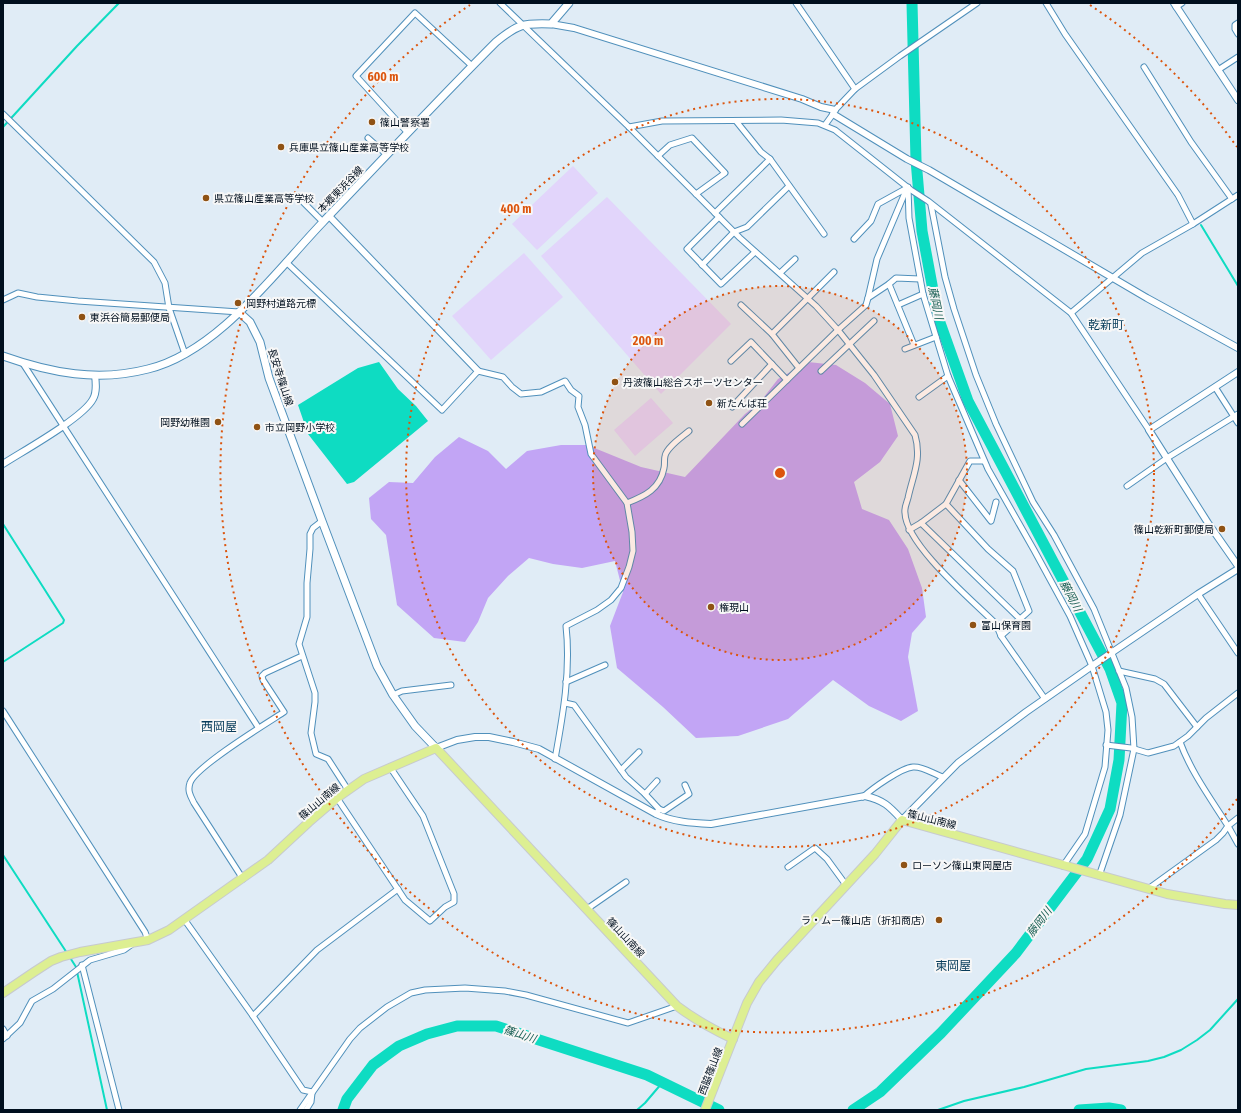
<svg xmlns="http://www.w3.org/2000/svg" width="1241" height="1113" font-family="'Fira Sans Condensed','Noto Sans JP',sans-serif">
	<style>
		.green { fill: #e2d5fb }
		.forest { fill: #c2a5f5 }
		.water { fill: #0edcc2 }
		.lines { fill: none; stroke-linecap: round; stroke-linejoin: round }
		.stream { stroke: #0edcc2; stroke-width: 2 }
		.river { stroke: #0edcc2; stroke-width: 11 }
		.minor-casing { stroke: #5090bb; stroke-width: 7 }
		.tertiary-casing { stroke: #5090bb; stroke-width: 8 }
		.secondary-casing { stroke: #5090bb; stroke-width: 9 }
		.primary-casing { stroke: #c7cace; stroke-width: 10 }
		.minor { stroke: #fff; stroke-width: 5 }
		.tertiary { stroke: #fff; stroke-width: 6 }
		.secondary { stroke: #fff; stroke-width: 7 }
		.primary { stroke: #ddef92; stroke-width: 8 }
		.ring { fill: none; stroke: #dc550d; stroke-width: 2; stroke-dasharray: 2 4 }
		.poi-dot { fill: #8f5214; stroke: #f7f7f7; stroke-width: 1.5 }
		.labels { text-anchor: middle; stroke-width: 4; stroke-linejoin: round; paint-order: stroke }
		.poi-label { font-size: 10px; fill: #000f1e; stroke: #f7f7f7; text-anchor: start }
		.street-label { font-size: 10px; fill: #000f1e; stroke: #f7f7f7 }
		.water-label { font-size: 11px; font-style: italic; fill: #1d6156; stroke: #f7f7f7 }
		.quarter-label { font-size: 12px; fill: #073c5b; stroke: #f7f7f7 }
		.centre { fill: #dc550d; stroke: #f7f7f7; stroke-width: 2 }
		.ring-label { font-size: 12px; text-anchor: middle; font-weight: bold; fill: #dc550d; stroke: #f7f7f7; stroke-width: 4; stroke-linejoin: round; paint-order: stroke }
	</style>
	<rect width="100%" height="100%" fill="#e0ecf6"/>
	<g class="green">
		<path d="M573,166l25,27 -61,57 -25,-26z"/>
		<path d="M607,197l124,127 -70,70 -120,-138z"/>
		<path d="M524,253l39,44 -72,63 -39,-44z"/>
		<path d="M651,398l22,25 -38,33 -21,-26z"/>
	</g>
	<path class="forest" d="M808,362l28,3 29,18 25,21 8,32 -18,26 -26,20 8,27 27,11 19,29 14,39 4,29 -14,16 -4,24 10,54 -17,10 -32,-15 -36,-26 -45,39 -50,17 -42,2 -33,-31 -46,-39 -7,-42 13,-34 -8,-31 -33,7 -29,-4 -24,-6 -21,18 -20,22 -10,24 -13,20 -31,-4 -37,-33 -11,-70 -15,-16 -2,-21 20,-16 24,1 22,-26 24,-20 29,14 18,18 21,-18 34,-6h26l54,22 44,10 60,-63 15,-12 18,-23z"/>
	<path class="water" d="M379,362l19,27 18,17 12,15 -74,61 -7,2 -39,-50 -10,-29 60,-37z"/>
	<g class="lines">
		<g class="stream">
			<path d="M3,127l74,-81 42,-43"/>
			<path d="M1201,225l37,61"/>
			<path d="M3,524l61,96 -1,3 -60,39"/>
			<path d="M3,855l64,98"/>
			<path d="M69,956l7,11 31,143"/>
			<path d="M637,1110l8,-7 17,-20"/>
			<path d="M938,1110l26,-9 60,-14 62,-18 62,-8 16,-4 17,-7 16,-10 13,-10 28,-31"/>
		</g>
		<g class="river">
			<path d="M343,1110l4,-11 26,-34 26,-19 28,-12 30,-8h39l151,49 72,35"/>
			<path d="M853,1110l27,-18 61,-59 75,-80 71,-94 23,-50 9,-49 3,-57 -12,-34 -142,-268 -30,-84 -16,-86 -6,-71 -4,-157"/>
			<path d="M1079,1110l30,-2 12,2"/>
		</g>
		<g class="minor-casing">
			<g id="minor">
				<path d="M500,3l129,124 111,111 76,68 22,24 36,45 41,60c7,24 -2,40 -7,63 -1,4 -4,10 -3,15 1,32 68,88 91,111l5,12 44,63"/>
				<path d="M796,3l59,86"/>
				<path d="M1046,3l19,31 113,161 15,29"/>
				<path d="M1176,7l6,-4"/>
				<path d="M1238,23l-3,2v4l3,5"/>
				<path d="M1144,67l47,75 41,57"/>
				<path d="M1218,70l20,-13"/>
				<path d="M3,114l151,148 11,21 4,25 16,46"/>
				<path d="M736,121l25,31 9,7 54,75"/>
				<path d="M825,125l8,-11 2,-4 20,-21 45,-33 77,-53"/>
				<path d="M629,127l33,-6 119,-1 37,3 17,7 76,60 17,11 143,112 78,117"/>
				<path d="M408,133l-52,-57 59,-63 57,53"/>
				<path d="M368,138l19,17"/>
				<path d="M658,156l12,-11 22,-7 33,35 -29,21"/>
				<path d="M908,187l1,31 14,76 25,82 40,93 46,81 36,66 22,50 14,46 2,18 -3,37 -20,67 -22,32"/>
				<path d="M303,202l20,20"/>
				<path d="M931,205l14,72 9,32 22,66 20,49 37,78 21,33 40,74 32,79 6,29 2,32 -14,66 -21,61"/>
				<path d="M715,213l55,-54"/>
				<path d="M719,217l-32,32 34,35 34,-32"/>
				<path d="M854,239l17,-18 7,-17 29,-16"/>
				<path d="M286,262l156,148 36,-39 25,6 9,10 9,7 20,-2 24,-11 6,9 8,6 -1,11 7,18 6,29 36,49 5,29 1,19 -4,16 -8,21 -10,12 -14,10 -31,16c5,44 -3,89 -11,133"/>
				<path d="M702,265l32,-33 13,-5 42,-41"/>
				<path d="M780,273l15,-14"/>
				<path d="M868,298l9,-39 30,-71"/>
				<path d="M3,300l15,-7 19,4 41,4 161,11"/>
				<path d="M741,305l31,29"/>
				<path d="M898,305l25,-11"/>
				<path d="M1071,313l71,-60 51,-29 45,-29"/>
				<path d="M914,345l-25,-61 7,-6 24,1"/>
				<path d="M905,349l31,-12"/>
				<path d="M731,361l20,-19 36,38"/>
				<path d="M22,362l236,365"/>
				<path d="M799,368l-27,-34 62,-62"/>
				<path d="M821,371l53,-50"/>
				<path d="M1215,387l23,36"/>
				<path d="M919,397l29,-21"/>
				<path d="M732,407l40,-43"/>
				<path d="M742,424l96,-94 28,-25 2,-7 21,-14"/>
				<path d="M984,461h-14l-24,43 42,45 25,22 16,40 -28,25"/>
				<path d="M959,480l32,41 5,-19"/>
				<path d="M1127,486l40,-28 71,-44"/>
				<path d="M627,503c18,-7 33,-14 37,-35 1,-4 0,-8 1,-12 2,-9 17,-19 24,-25"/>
				<path d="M322,521l-9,7 -3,6v15l-3,34v34l-8,27 16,49v9l-4,31 5,21 12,5 20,31"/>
				<path d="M921,523l99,96"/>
				<path d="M909,530l12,-7 25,-19"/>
				<path d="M1198,594l40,59"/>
				<path d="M1119,671l36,8 9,5 33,43"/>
				<path d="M566,682l39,-17"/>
				<path d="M393,695l9,-4 49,-6"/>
				<path d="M565,703l9,2 52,72 19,17 14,15 -3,5"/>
				<path d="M3,711l142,221 3,8"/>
				<path d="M1106,745l25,3 17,5 26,-7 14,-10 18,-18 32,-25"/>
				<path d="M621,770l18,-18"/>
				<path d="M645,794l12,-13"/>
				<path d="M863,797c10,-9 38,-29 50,-30 10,-1 20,7 30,10"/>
				<path d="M337,798l68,102 25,21 15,-14 9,-5v-8l-31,-78 -33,-49"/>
				<path d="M659,809l5,2 25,-17 -4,-9"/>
				<path d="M1238,818l-10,8 10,18"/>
				<path d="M788,867l27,-19 12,11 19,26"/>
				<path d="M243,879l-49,-76c-3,-6 -7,-12 -4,-20 5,-16 77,-60 94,-71l-21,-32 -1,-4 3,-3 37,-17"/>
				<path d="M1148,889l68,-49 7,-7 5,-7c-17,-27 -37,-54 -48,-84"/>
				<path d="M587,909l39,-27"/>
				<path d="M184,919l69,97 50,74 9,2"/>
				<path d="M82,965l37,145"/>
				<path d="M253,1016l64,-66 81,-61"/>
				<path d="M3,1029l4,7"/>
				<path d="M3,1039l17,-16 12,-22 21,-12 37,-29 34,-10 7,-5"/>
				<path d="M300,1110l50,-71 10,-11 27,-21 24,-14 14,-3 40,-2 40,3 21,4 102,28 49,-17"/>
				<path d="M306,1110l5,-8 1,-9"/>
			</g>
		</g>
		<g class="tertiary-casing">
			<g id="tertiary">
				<path d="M1174,3l64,97"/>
				<path d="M551,24l23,4 228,71 19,8 14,3"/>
				<path d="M833,114l74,45 22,11 218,128 91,50"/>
				<path d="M329,216l149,155"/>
				<path d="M1238,372l-89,58 59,93 30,43"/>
				<path d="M3,464c20,-13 80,-46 90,-65 4,-7 3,-16 2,-24"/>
				<path d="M436,748l21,-8 18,-3h14l24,5 26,7 117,65c17,8 36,9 55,10l154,-28c19,4 25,11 37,24l56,-57 68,-51 66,-46 106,-72 40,-25"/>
			</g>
		</g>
		<g class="secondary-casing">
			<g id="secondary">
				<path d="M239,312l11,10 10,20 9,36 53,143 55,145 16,29 22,31 21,22"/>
				<path d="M3,356c48,17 95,26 145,13 70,-17 127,-97 175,-147 57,-60 114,-121 173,-180 22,-18 27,-19 55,-18l18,-21"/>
			</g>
		</g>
		<g class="primary-casing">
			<g id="primary">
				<path d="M3,993l31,-21 17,-11 10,-4 19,-5 68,-12 21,-10 99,-70 41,-38 28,-24 27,-19 72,-31 241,258c17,13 35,23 56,33"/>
				<path d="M705,1110l42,-107 12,-21 18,-22 98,-106 27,-34 265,74 58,10 13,1"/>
			</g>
		</g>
		<use href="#minor" class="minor"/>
		<use href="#tertiary" class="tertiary"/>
		<use href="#secondary" class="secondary"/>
		<use href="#primary" class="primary"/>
	</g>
	<circle cx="780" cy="473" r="187" fill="#dc550d" fill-opacity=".12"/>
	<g class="ring">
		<circle cx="780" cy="473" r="187"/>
		<circle cx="780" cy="473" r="374"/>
		<path d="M1237 799A561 561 0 1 1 470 5M1090 5A561 561 0 0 1 1237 147"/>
	</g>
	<g class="poi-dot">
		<circle cx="372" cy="122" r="4"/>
		<circle cx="281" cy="147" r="4"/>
		<circle cx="206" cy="198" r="4"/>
		<circle cx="238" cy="303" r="4"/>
		<circle cx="82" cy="317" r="4"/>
		<circle cx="615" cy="382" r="4"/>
		<circle cx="709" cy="403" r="4"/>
		<circle cx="218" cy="422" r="4"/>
		<circle cx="257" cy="427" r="4"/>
		<circle cx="1222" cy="529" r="4"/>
		<circle cx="711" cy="607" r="4"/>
		<circle cx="973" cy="625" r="4"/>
		<circle cx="904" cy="865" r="4"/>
		<circle cx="939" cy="920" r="4"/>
	</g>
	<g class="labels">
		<g class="poi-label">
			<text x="380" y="126">篠山警察署</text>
			<text x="289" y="151">兵庫県立篠山産業高等学校</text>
			<text x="214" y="202">県立篠山産業高等学校</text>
			<text x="246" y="307">岡野村道路元標</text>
			<text x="90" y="321">東浜谷簡易郵便局</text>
			<text x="623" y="386">丹波篠山総合スポーツセンター</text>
			<text x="717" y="407">新たんば荘</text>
			<text x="210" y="426" text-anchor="end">岡野幼稚園</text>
			<text x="265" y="431">市立岡野小学校</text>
			<text x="1214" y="533" text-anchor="end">篠山乾新町郵便局</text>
			<text x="719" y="611">権現山</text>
			<text x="981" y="629">富山保育園</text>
			<text x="912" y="869">ローソン篠山東岡屋店</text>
			<text x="931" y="924" text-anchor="end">ラ・ムー篠山店（折扣商店）</text>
		</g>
		<g class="street-label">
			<text transform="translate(340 189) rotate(-46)" y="4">本郷東浜谷線</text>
			<text transform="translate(281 377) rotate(72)" y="4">長安寺篠山線</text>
			<text transform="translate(319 801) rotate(-40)" y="4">篠山山南線</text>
			<text transform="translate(932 819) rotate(14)" y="4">篠山山南線</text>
			<text transform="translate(626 937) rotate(47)" y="4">篠山山南線</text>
			<text transform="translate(710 1071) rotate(-69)" y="4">西脇篠山線</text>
		</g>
		<g class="water-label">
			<text transform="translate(936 303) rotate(78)" y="4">藤岡川</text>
			<text transform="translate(1071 596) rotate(62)" y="4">藤岡川</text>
			<text transform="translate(1039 922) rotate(-53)" y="4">藤岡川</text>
			<text transform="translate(520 1034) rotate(18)" y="4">篠山川</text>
		</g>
		<g class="quarter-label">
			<text x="1106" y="329">乾新町</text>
			<text x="219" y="731">西岡屋</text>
			<text x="953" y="970">東岡屋</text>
		</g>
	</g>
	<circle cx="780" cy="473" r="6" class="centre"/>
	<g class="ring-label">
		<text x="383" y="81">600 m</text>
		<text x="516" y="213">400 m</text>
		<text x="648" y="345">200 m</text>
	</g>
	<rect width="1241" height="1113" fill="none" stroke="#000f1e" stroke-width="8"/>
</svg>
